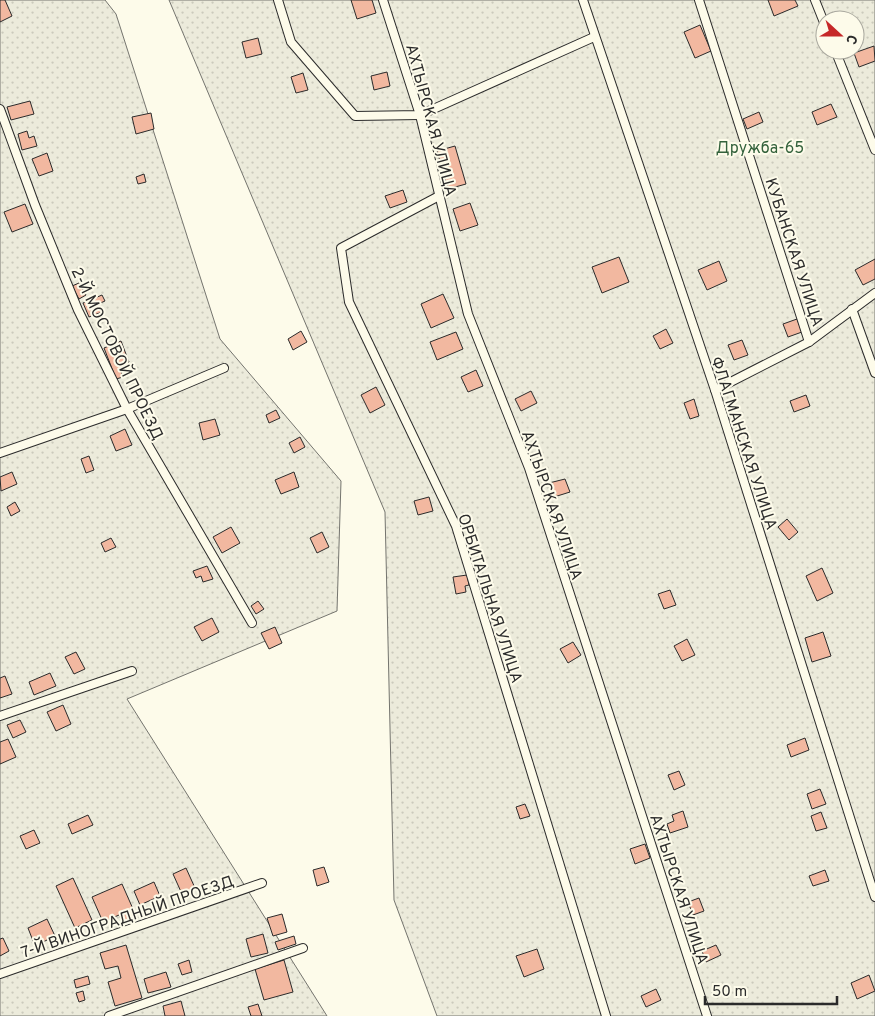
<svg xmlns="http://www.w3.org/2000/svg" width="875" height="1016" font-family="Overpass,sans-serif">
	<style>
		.green { fill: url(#green-dots); stroke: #74746e; fill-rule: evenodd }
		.building { fill: #f2b8a0; stroke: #2b2b2b }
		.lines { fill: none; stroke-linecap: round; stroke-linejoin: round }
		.lane-casing { stroke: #2b2b2b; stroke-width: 10 }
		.lane { stroke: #fdfbea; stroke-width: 8 }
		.labels { text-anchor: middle; stroke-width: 4; stroke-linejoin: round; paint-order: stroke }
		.street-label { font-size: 16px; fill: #2b2b2b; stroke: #fdfbea }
		.park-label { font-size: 16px; fill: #34623c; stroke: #fdfbea }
	</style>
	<defs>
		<pattern id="green-dots" width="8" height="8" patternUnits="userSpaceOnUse" patternTransform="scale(1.25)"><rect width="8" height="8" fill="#ecebdb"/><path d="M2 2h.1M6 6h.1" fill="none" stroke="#cbcabc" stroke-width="1.8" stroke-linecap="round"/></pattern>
	</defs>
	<rect width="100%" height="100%" fill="#fdfbea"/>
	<g class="green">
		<path d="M0,0h105l11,14 104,325 121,142 -4,130 -210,88 200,317h-327z"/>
		<path d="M169,0h706v1016h-438l-43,-116 -9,-388zM825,20h30v30h-30z"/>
	</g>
	<g class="building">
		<path d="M0,0h5l7,16 -12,6z"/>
		<path d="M351,0h21l4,13 -19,6z"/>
		<path d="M768,0h27l3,6 -24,10z"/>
		<path d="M700,25l11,26 -16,7 -11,-26z"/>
		<path d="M258,38l4,16 -16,4 -4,-16z"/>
		<path d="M874,46l1,15 -16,6 -5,-14z"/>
		<path d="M387,72l3,14 -16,4 -3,-14z"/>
		<path d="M303,73l5,17 -12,3 -5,-16z"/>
		<path d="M30,101l4,13 -23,6 -4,-13z"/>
		<path d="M831,104l6,13 -20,8 -5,-13z"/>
		<path d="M759,112l4,10 -16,7 -4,-10z"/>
		<path d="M151,113l3,16 -18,5 -4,-17z"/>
		<path d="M27,131l2,7 5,-2 3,10 -15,4 -4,-16z"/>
		<path d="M455,146l11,38 -18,5 -11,-38z"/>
		<path d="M47,153l6,18 -14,5 -7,-17z"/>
		<path d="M144,174l2,8 -8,2 -2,-7z"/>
		<path d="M403,190l4,12 -17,6 -5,-12z"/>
		<path d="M470,203l8,22 -18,6 -7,-22z"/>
		<path d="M25,204l8,20 -21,8 -8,-20z"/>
		<path d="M619,257l10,25 -27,11 -10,-26z"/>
		<path d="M875,259v20l-12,6 -8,-15z"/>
		<path d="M719,261l8,20 -20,9 -9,-20z"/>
		<path d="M79,283l7,12 -7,4 -7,-13z"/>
		<path d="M443,294l11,24 -23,10 -10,-24z"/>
		<path d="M102,295l3,6 -7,3 4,8 -13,5 -6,-14z"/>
		<path d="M797,319l5,13 -14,5 -5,-13z"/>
		<path d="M666,329l7,14 -13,6 -7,-13z"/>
		<path d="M301,331l6,11 -14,8 -5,-11z"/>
		<path d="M456,332l7,17 -26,11 -7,-18z"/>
		<path d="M742,340l6,15 -14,5 -6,-15z"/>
		<path d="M121,341l8,21 -10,4 4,11 -7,2 -12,-31z"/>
		<path d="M476,370l7,16 -15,6 -7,-15z"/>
		<path d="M376,387l9,18 -15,8 -9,-18z"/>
		<path d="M531,391l6,12 -16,8 -6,-12z"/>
		<path d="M806,395l4,11 -16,6 -4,-11z"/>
		<path d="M694,399l5,17 -9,3 -6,-16z"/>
		<path d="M276,410l4,8 -11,5 -3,-8z"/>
		<path d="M215,419l5,16 -17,5 -4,-17z"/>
		<path d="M125,429l7,16 -16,6 -6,-15z"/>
		<path d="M300,437l5,10 -11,6 -5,-10z"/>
		<path d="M89,456l5,14 -8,3 -5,-14z"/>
		<path d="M12,472l5,12 -16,7 -1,-14z"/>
		<path d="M294,472l5,15 -18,7 -6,-14z"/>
		<path d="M565,479l5,13 -16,5 -5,-14z"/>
		<path d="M429,497l4,14 -15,4 -4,-14z"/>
		<path d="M15,502l5,9 -9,5 -4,-9z"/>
		<path d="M787,519l11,13 -9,8 -11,-13z"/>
		<path d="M231,527l9,16 -18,10 -9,-16z"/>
		<path d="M322,532l7,15 -12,6 -7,-15z"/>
		<path d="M111,538l5,9 -11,5 -4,-9z"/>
		<path d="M207,566l6,13 -10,3 -2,-6 -5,2 -3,-7z"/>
		<path d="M822,568l11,25 -16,8 -11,-25z"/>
		<path d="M467,575l2,10 -4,1 1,6 -10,2 -3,-17z"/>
		<path d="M670,590l6,15 -12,4 -6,-15z"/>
		<path d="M258,601l6,8 -8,5 -5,-8z"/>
		<path d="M212,618l7,14 -17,9 -8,-14z"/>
		<path d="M275,627l7,16 -13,6 -8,-16z"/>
		<path d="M823,632l8,24 -19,6 -7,-24z"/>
		<path d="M687,639l8,16 -13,6 -8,-15z"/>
		<path d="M573,642l8,13 -13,8 -8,-14z"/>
		<path d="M76,652l9,17 -11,5 -9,-17z"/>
		<path d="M50,673l6,13 -22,9 -5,-13z"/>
		<path d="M5,676l7,18 -12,4v-20z"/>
		<path d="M63,705l8,19 -15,7 -9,-19z"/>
		<path d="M20,720l6,12 -13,6 -6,-13z"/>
		<path d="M805,738l4,12 -18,7 -4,-12z"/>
		<path d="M8,739l8,18 -16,7v-22z"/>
		<path d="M679,771l6,14 -11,5 -6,-15z"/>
		<path d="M820,789l6,15 -14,5 -5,-15z"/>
		<path d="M525,804l5,12 -10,3 -4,-12z"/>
		<path d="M683,811l5,16 -18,6 -3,-9 7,-3 -2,-6z"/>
		<path d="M821,812l6,16 -11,3 -5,-15z"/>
		<path d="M88,815l5,10 -21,9 -4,-10z"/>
		<path d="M34,830l6,13 -14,6 -6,-13z"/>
		<path d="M645,844l5,14 -15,6 -5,-15z"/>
		<path d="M324,867l5,15 -12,4 -4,-16z"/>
		<path d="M186,868l9,20 -13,6 -9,-20z"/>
		<path d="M825,870l4,11 -16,5 -4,-10z"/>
		<path d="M73,878l19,42 -17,8 -19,-42z"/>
		<path d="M154,882l6,14 -20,9 -6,-14z"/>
		<path d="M122,884l15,34 -14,6 -4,-9 -16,7 -11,-25z"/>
		<path d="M699,898l5,13 -11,4 -5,-13z"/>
		<path d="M282,914l5,18 -14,4 -6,-18z"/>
		<path d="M47,919l8,17 -20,10 -7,-18z"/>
		<path d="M263,934l5,19 -17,4 -5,-18z"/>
		<path d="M294,936l2,8 -18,6 -3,-8z"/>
		<path d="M3,938l6,13 -9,5v-17z"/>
		<path d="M126,945l16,53 -27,8 -7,-24 13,-4 -3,-12 -13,3 -5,-16z"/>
		<path d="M716,945l5,10 -15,7 -4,-11z"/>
		<path d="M537,949l7,20 -20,8 -8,-21z"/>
		<path d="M189,960l3,12 -10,3 -4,-11z"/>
		<path d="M284,960l9,32 -29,8 -9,-31z"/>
		<path d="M166,972l5,15 -23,6 -4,-14z"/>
		<path d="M869,975l6,16 -18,8 -6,-16z"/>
		<path d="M88,976l2,8 -14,4 -2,-8z"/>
		<path d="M656,989l5,11 -15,7 -5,-11z"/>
		<path d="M83,991l2,9 -6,2 -3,-9z"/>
		<path d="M181,1001l4,15h-20l-2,-10z"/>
		<path d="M258,1004l4,12h-11l-3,-9z"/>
	</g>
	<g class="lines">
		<g class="lane-casing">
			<g id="lane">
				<path d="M278,0l13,42 64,74 65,-1 174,-78"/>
				<path d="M383,0l37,115 48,199 61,154 178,548"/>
				<path d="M583,0l132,390 160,507"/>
				<path d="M699,0l110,342"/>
				<path d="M815,0l10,25"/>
				<path d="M835,50l40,100"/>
				<path d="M0,109l35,96 43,105 49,99 125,214"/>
				<path d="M439,196l-98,52 8,54 107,224 150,490"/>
				<path d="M852,309l23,64"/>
				<path d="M715,390l94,-48 66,-49"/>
				<path d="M0,453l127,-44 97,-41"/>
				<path d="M0,716l132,-45"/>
				<path d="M0,974l262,-91"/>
				<path d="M109,1016l194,-68"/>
			</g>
		</g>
		<use href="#lane" class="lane"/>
	</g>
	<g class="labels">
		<g class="street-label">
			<text transform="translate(432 120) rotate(75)" y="6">АХТЫРСКАЯ УЛИЦА</text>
			<text transform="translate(795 252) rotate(72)" y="6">КУБАНСКАЯ УЛИЦА</text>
			<text transform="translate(118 353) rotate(64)" y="6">2-Й МОСТОВОЙ ПРОЕЗД</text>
			<text transform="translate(745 443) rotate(72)" y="6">ФЛАГМАНСКАЯ УЛИЦА</text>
			<text transform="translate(553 505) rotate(71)" y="6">АХТЫРСКАЯ УЛИЦА</text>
			<text transform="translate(491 598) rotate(72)" y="6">ОРБИТАЛЬНАЯ УЛИЦА</text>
			<text transform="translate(680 889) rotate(72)" y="6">АХТЫРСКАЯ УЛИЦА</text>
			<text transform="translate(127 916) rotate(-19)" y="6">7-Й ВИНОГРАДНЫЙ ПРОЕЗД</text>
		</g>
		<g class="park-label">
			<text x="760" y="153">Дружба-65</text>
		</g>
	</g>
	<g transform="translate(840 35) rotate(111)"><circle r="24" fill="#fdfbea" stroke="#a9a89e"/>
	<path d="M0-4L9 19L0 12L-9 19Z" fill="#c62828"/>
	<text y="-8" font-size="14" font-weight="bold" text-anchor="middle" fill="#2b2b2b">С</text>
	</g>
	<path d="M705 996v8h132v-8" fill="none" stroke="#2b2b2b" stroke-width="2.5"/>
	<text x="712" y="996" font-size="15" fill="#2b2b2b" stroke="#fdfbea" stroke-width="4" paint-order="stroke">50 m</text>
</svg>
